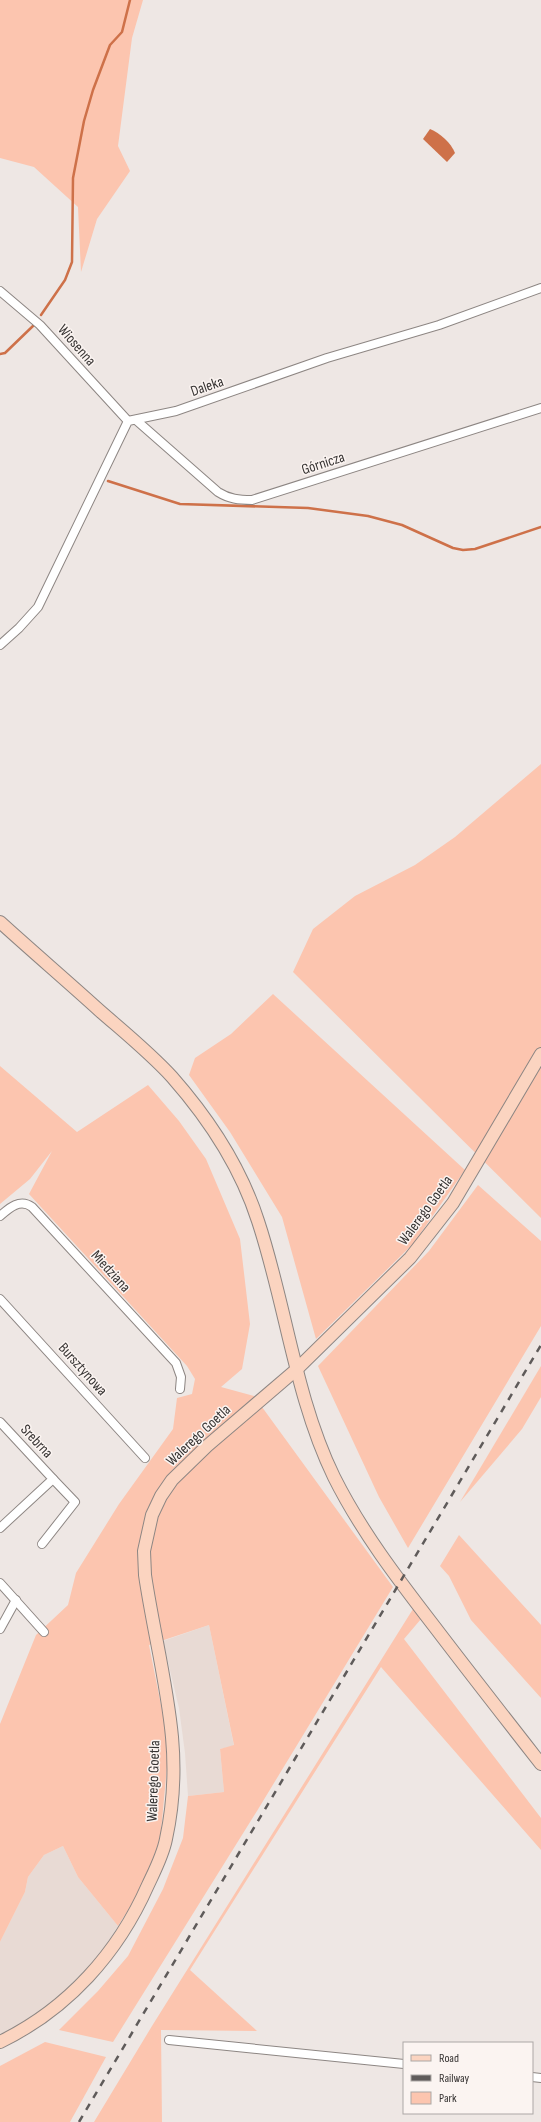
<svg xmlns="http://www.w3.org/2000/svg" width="541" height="2122" font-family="'Sofia Sans Condensed',sans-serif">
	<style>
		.built { fill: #e8dad4 }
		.green { fill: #fcc5af }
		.water { fill: #ce7149 }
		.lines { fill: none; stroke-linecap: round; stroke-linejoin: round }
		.stream { stroke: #ce7149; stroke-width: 2.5 }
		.street-casing { stroke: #8d8683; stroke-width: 10 }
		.secondary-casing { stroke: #8d8683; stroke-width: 14 }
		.street { stroke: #fff; stroke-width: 8 }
		.secondary { stroke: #fbd4c0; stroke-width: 12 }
		.rail { stroke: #5f5b5a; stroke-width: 2.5; stroke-dasharray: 7 7; stroke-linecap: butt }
		.labels { text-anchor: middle; stroke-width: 3; stroke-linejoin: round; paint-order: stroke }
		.street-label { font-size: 15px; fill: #363332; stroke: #fbf4f1 }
	</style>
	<rect width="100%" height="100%" fill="#eee7e4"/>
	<g class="built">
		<path d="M209,1625l25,121 -14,3 4,43 -36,4 -3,-43 -6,-45 -16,-67z"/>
		<path d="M63,1846l15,31 40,49 -18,29 -46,46 -34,24 -20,10v-93l25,-50 3,-15 16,-22z"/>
	</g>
	<g class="green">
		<path d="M0,0h143l-11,38 -14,108 12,25 -33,48 -16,53 -3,-65 -44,-40 -34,-9z"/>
		<path d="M541,764v454l-248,-246 20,-43 42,-33 60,-31 40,-28z"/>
		<path d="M273,994l192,176 -52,74 -97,95 -34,-122 -52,-85 -41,-57 6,-17 36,-24z"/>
		<path d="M0,1066l77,66 71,-47 31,36 27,38 34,80 10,85 -8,45 -21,18 33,9 139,191 -136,224 -144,231 -54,-12 39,-39 30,-35 35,-67 20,-51 5,-42 36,-4 -4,-43 14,-4 -25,-120 -60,20 20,100 -9,97 -23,54 -19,30 -40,-49 -15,-31 -19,9 -16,22 -3,15 -25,50v-218l36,-89 32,-30 8,-32 43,-69 54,-75 4,-31 15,-4 3,-15 -8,-13 -158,-172 23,-43 -22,28 -30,25z"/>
		<path d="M478,1185l63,56v85l-133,222 -29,-51 -61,-131 111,-115z"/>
		<path d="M541,1366v31l-19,32 -62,73z"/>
		<path d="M459,1535l82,90v73l-70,-78 -22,-44 -9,-10z"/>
		<path d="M413,1609l8,10 -17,20 137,179v32l-160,-183 -191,303 67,61 -96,-1 1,92h-68l58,-96z"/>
		<path d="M45,2042l61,15 -36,65h-70v-56z"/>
	</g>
	<path class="water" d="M430,129c10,4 21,14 25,24l-8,9 -24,-23z"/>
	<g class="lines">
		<g class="stream">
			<path d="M41,315l24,-35 7,-18 1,-84 11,-57 9,-31 17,-45 12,-13 8,-32"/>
			<path d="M0,354l5,-1 29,-28"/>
			<path d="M108,481l72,23 128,4 60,8 34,9 51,23 10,2 12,-1 66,-22"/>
		</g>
		<g class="street-casing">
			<g id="street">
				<path d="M0,291l40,34 88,96"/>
				<path d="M136,420l82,72c11,7 21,8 34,8l289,-92"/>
				<path d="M0,645l19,-17 19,-21 90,-186 48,-10 151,-53 112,-33 102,-37"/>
				<path d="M0,1216c9,-8 20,-18 32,-9l144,156 5,14 -1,12"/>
				<path d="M0,1299l145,159"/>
				<path d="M0,1422l53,57 -53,49"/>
				<path d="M42,1544l33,-42 -22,-23"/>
				<path d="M0,1583l44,49"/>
				<path d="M0,1629l16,-29"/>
				<path d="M169,2040l235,24"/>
				<path d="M532,2077l9,1"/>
			</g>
		</g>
		<g class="secondary-casing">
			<g id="secondary">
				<path d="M0,922c33,30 67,59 100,89 24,21 50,42 72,66 37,42 69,91 86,144 28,84 37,176 76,256 27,54 63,101 100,149 35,46 71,92 107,138"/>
				<path d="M0,2042c68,-33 118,-89 148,-157 7,-15 15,-30 18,-46 7,-32 9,-69 6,-102 -5,-54 -19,-108 -27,-162l-1,-24 8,-36 9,-19 11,-16 35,-34 90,-77 113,-111 43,-55 88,-149"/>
			</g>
		</g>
		<use href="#street" class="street"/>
		<use href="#secondary" class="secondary"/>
		<path class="rail" d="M79,2122l462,-777"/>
	</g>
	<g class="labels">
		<g class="street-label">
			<text transform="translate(77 345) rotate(49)" y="5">Wiosenna</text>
			<text transform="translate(207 386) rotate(-19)" y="5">Daleka</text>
			<text transform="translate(323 463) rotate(-18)" y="5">Górnicza</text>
			<text transform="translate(425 1210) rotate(-54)" y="5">Walerego Goetla</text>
			<text transform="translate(111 1271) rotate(48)" y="5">Miedziana</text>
			<text transform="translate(83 1369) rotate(48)" y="5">Bursztynowa</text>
			<text transform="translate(198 1435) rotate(-43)" y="5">Walerego Goetla</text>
			<text transform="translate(37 1441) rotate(47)" y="5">Srebrna</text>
			<text transform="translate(153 1781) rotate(-88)" y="5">Walerego Goetla</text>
		</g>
	</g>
	<rect x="403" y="2042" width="130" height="72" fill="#fbf4f1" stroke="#aca7a5"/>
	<rect x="411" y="2055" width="20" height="6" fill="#fbd4c0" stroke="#aca7a5"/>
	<text x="439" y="2062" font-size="12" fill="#363332">Road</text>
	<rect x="411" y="2075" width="20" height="6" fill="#5f5b5a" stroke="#aca7a5"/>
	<text x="439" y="2082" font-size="12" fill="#363332">Railway</text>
	<rect x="411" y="2092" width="20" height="12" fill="#fcc5af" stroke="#aca7a5"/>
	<text x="439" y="2102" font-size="12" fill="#363332">Park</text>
</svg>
